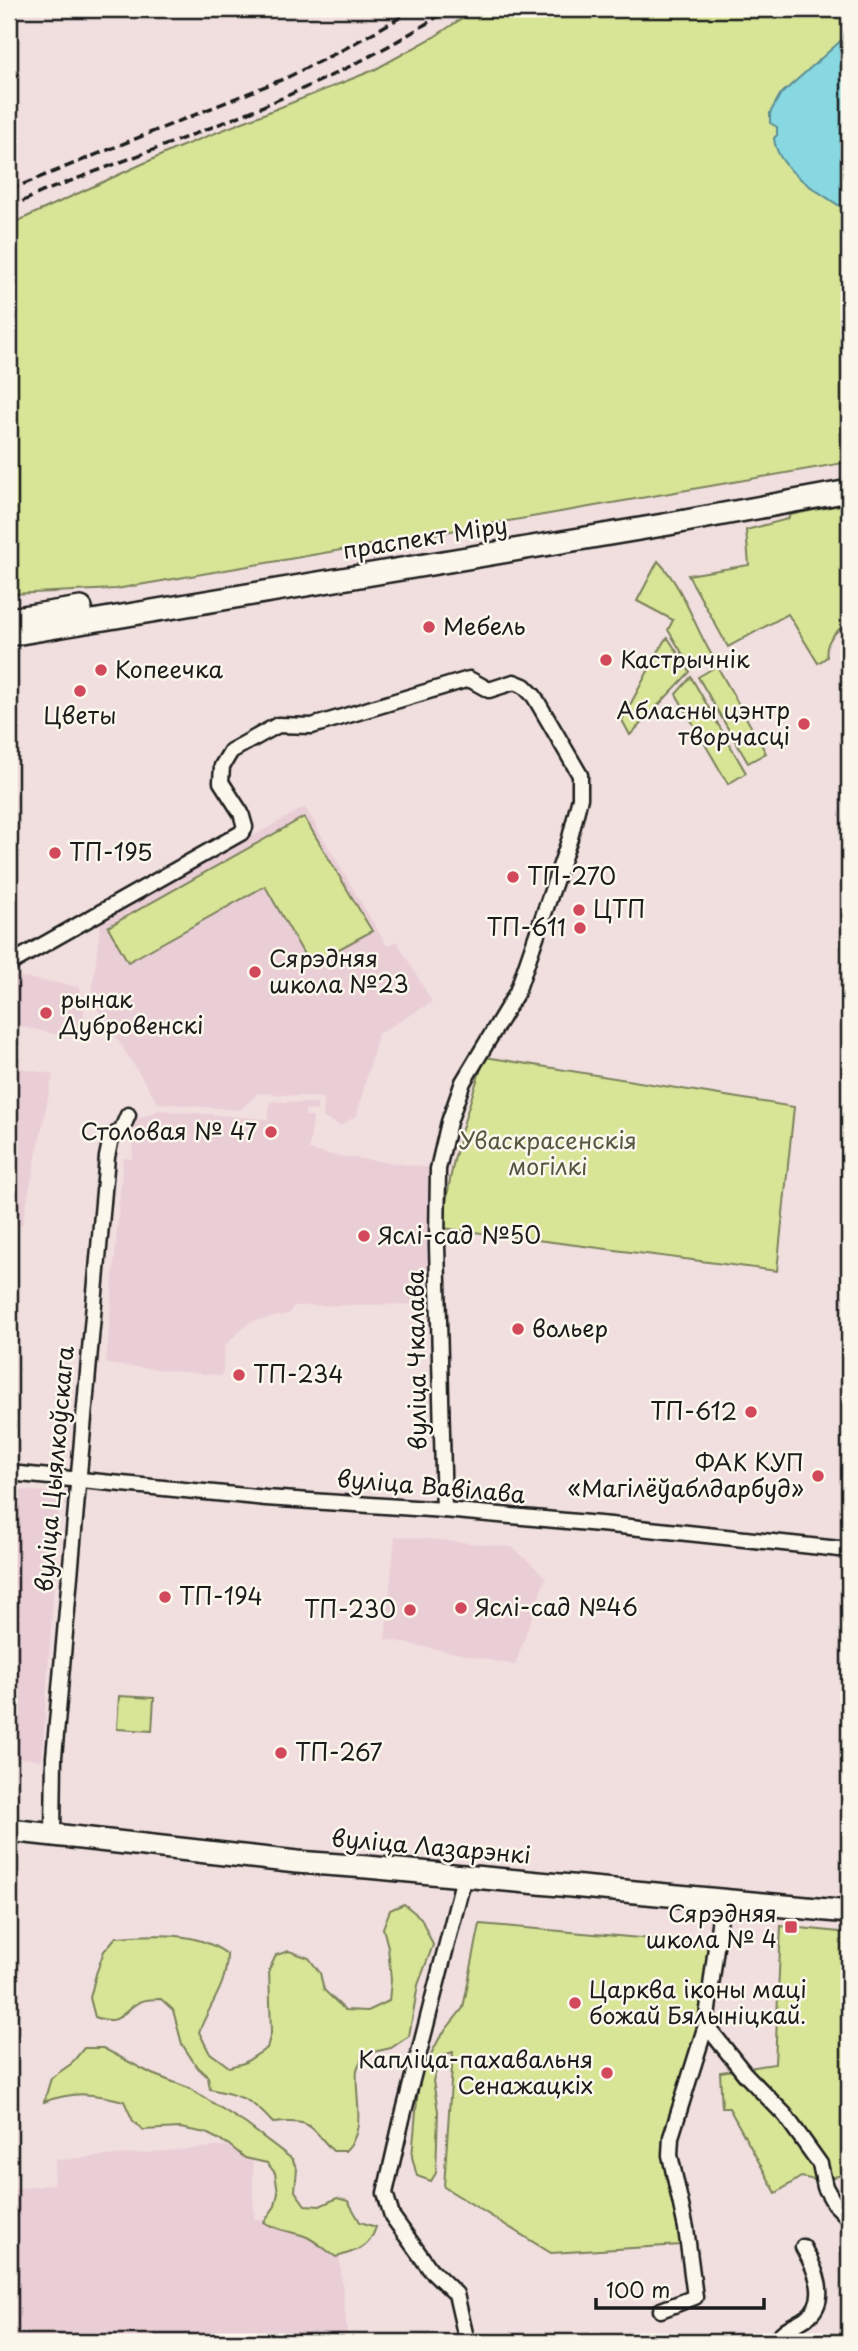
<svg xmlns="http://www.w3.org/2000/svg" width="858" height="2351" font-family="'Playpen Sans',sans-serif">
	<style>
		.built { fill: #eaced6 }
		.green { fill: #d8e597; stroke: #7a805a; stroke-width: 2 }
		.water { fill: #87d8e0; stroke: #5c8d92; stroke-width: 2 }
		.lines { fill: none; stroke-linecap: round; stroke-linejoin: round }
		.street-casing { stroke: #1c1c1c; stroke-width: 19 }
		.primary-casing { stroke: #1c1c1c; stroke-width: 26 }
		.street { stroke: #fbf7ec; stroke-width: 14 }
		.primary { stroke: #fbf7ec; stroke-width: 21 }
		.rail { stroke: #1c1c1c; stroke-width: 3.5; stroke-dasharray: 10 5; stroke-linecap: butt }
		.poi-dot { fill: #d1495b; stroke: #fbf7ec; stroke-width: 2.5 }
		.labels { text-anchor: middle; stroke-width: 5; stroke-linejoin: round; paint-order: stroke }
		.street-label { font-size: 23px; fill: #1c1c1c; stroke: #fbf7ec }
		.poi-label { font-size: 23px; fill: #1c1c1c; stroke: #fbf7ec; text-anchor: start }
		.park-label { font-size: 23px; fill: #545841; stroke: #fbf7ec }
	</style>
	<rect width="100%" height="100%" fill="#f1dfdf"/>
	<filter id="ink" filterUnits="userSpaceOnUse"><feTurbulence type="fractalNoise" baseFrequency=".0143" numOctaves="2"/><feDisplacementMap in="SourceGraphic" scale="14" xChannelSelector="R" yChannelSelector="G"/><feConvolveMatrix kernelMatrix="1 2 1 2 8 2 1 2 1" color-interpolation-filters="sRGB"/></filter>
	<g filter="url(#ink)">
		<g class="built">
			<path d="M305,807l82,139 10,-5 35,61 -54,32 -21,81 -16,11 -18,-8 1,-20 -66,-5 -18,17 -82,-7 -67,-105 10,-78z"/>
			<path d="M9,975l70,12 5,14 -1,39 -74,-16z"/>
			<path d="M9,1066l44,8 -31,152 -13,-3z"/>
			<path d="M270,1101l47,3v7l-12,-1v6l8,1 -4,33 22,5 102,13 -4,136 -136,2 -4,8 -39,8 -25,23 -3,31 -116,-12 17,-206 9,1 3,-39 24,-10 109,9z"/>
			<path d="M9,1489l51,4 -18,267 -33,-3z"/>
			<path d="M395,1536l117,11 34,30 -31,88 -130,-26z"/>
			<path d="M252,2144l2,75 82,3 12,120h-339v-152l45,-6 1,-24z"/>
		</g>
		<g class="green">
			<path d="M476,9h373v453l-733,127 -105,5 -2,-2v-367l166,-76 199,-79 60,-33z"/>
			<path d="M849,503v121c-13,5 -25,18 -22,33l-9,6 -30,-49 -60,33 -40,-72 61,-10 -3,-35 42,-11 2,-4z"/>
			<path d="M658,561c27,28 35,64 55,96l-21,12 -24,-39 5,-10 -36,-19z"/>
			<path d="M668,638l22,34 -60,63 -8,-15 42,-79z"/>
			<path d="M717,666l49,87 -18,10 -50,-86z"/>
			<path d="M691,677l55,96 -18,11 -52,-90z"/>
			<path d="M304,817l68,114 -62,34 -45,-79 -137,76 -20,-35z"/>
			<path d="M485,1057l309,50 -17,164 -334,-43c6,-62 22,-113 42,-171z"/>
			<path d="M119,1696l35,2 -2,33 -35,-2z"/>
			<path d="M404,1904l17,14 12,27 -15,40 -9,51 -18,12 -27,6c-2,5 -6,11 -7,16 -3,27 11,60 -12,81h-12c-25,-26 -20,-32 -60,-28 -22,-25 -32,-27 -63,-34l-2,-12 -11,-10 -15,-23 -9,-34 -12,-11c-7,0 -16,0 -22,3 -20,12 -18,24 -44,15l-5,-19 6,-24 8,-23 12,-14c38,-2 79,-7 111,17 0,33 -17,49 -28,78l10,20 20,15 15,-4 23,-15 4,-15 -2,-63 7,-15 13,-4 20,7 11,15 4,17 21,20 23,1 21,-10 2,-21 -3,-33 -5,-19 7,-18z"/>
			<path d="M480,1924l228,20 -8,78 -35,116 -2,21 6,29 5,7 6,21 -4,5 5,24 -130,8 -107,-66 9,-135 -12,4 -8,25 5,30 -2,62 -5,8 -14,-5 -5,-19 7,-80 21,-40 23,-29z"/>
			<path d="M781,1926l68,7v246l-4,-5 -25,7 -19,-4 -25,16 -47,-85h-7l-2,-36 55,-8z"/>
			<path d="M84,2048h19l49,26 37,14 57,36 46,35 5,10 -2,22 10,14 15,1 17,-8 11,3 12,21 16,5c-6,20 -21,25 -40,30 -9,-6 -19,-15 -29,-20 -14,-6 -31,-6 -43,-15l11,-16 3,-13 -3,-20 -8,-10 -22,-5 -17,-14 -22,-11 -26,-5 -37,2 -10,-9 -9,-20c-30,-8 -50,-10 -80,1l7,-24 20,-14z"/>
		</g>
		<path class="water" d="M845,37l4,1v174c-26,-18 -72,-40 -75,-74l3,-3v-8l-7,-4v-10l10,-18z"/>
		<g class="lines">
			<g class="street-casing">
				<g id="street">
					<path d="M9,964l232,-131 4,-6 -4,-14 -20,-31 1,-16 9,-15 47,-26 34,1 157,-47 20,11 25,-8 10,4 10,10 46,79v23l-10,40 -53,154 -54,90 -14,40 -11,47 -1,76 7,265"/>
					<path d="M9,1473l257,25 178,12 167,15 238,25"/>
					<path d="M53,1835l1,-78 53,-600 4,-19 11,-9 6,-14"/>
					<path d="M464,1877l-62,242 -17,74 7,23 38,53 26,25 11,48"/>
					<path d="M706,2025l39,49 40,41 35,49 5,23 9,16 15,15"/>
					<path d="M661,2310l34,-13 -9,-69 -16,-73 1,-18 35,-112 16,-124"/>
					<path d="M775,2342c7,-13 19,-16 31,-24 25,-18 9,-50 -3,-71"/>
				</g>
			</g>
			<g class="primary-casing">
				<g id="primary">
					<path d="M9,619l72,-11"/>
					<path d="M9,635l660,-111 180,-33"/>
					<path d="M9,1830l288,32 70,5 482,45"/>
				</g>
			</g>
			<use href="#street" class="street"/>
			<use href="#primary" class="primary"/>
			<g class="rail">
				<path d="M9,190l279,-113 58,-29 69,-39"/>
				<path d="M9,208l33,-16c134,-52 289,-103 407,-183"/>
			</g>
		</g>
	</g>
	<g class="poi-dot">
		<circle cx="429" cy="627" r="7"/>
		<circle cx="606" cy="660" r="7"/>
		<circle cx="101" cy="670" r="7"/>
		<circle cx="80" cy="691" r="7"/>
		<circle cx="804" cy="724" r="7"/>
		<circle cx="55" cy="853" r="7"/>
		<circle cx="513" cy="877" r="7"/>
		<circle cx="579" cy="910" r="7"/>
		<circle cx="580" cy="928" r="7"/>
		<circle cx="255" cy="972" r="7"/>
		<circle cx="46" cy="1013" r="7"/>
		<circle cx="271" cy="1132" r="7"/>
		<circle cx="364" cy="1236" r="7"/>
		<circle cx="518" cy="1329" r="7"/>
		<circle cx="239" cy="1375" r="7"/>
		<circle cx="751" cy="1412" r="7"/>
		<circle cx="818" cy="1476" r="7"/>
		<circle cx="165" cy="1597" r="7"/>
		<circle cx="461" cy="1608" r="7"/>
		<circle cx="410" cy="1610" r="7"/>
		<circle cx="281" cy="1753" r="7"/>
		<rect x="784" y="1920" width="14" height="14" rx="3.5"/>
		<circle cx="575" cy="2003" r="7"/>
		<circle cx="607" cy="2073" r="7"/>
	</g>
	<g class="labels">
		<g class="street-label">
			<text transform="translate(425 538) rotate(-9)" y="8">праспект Міру</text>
			<text transform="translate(417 1360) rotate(-91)" y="8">вуліца Чкалава</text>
			<text transform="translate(55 1469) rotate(-85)" y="8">вуліца Цыялкоўскага</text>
			<text transform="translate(431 1487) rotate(5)" y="8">вуліца Вавілава</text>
			<text transform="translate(431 1847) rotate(5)" y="8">вуліца Лазарэнкі</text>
		</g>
		<g class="poi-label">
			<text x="443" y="635">Мебель</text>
			<text x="620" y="668">Кастрычнік</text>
			<text x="115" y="678">Копеечка</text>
			<text x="790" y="719" text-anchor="end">Абласны цэнтр<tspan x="790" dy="26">творчасці</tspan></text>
			<text x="80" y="724" text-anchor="middle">Цветы</text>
			<text x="69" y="861">ТП-195</text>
			<text x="527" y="885">ТП-270</text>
			<text x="593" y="918">ЦТП</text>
			<text x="566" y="936" text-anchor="end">ТП-611</text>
			<text x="269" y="967">Сярэдняя<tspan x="269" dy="26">школа №23</tspan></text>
			<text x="60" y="1008">рынак<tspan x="60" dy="26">Дубровенскі</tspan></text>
			<text x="257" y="1140" text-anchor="end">Столовая № 47</text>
			<text x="378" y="1244">Яслі-сад №50</text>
			<text x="532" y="1337">вольер</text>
			<text x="253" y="1383">ТП-234</text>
			<text x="737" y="1420" text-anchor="end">ТП-612</text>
			<text x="804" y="1471" text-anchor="end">ФАК КУП<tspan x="804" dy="26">«Магілёўаблдарбуд»</tspan></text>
			<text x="179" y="1605">ТП-194</text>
			<text x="475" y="1616">Яслі-сад №46</text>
			<text x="396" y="1618" text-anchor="end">ТП-230</text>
			<text x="295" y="1761">ТП-267</text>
			<text x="777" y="1922" text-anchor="end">Сярэдняя<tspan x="777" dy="26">школа № 4</tspan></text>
			<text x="589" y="1998">Царква іконы маці<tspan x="589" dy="26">божай Бялыніцкай.</tspan></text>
			<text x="593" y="2068" text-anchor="end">Капліца-пахавальня<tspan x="593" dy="26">Сенажацкіх</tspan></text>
		</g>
		<g class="park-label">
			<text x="548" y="1149">Уваскрасенскія<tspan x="548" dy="26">могілкі</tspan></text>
		</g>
	</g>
	<rect width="858" height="2351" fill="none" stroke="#fbf7ec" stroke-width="35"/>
	<rect x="18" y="18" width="823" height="2316" fill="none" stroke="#1c1c1c" stroke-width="2.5" filter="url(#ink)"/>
	<path d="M596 2298v10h168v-10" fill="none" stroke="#1c1c1c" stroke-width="3.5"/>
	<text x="606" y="2298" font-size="21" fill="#1c1c1c" stroke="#fbf7ec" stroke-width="5" paint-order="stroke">100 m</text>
</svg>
